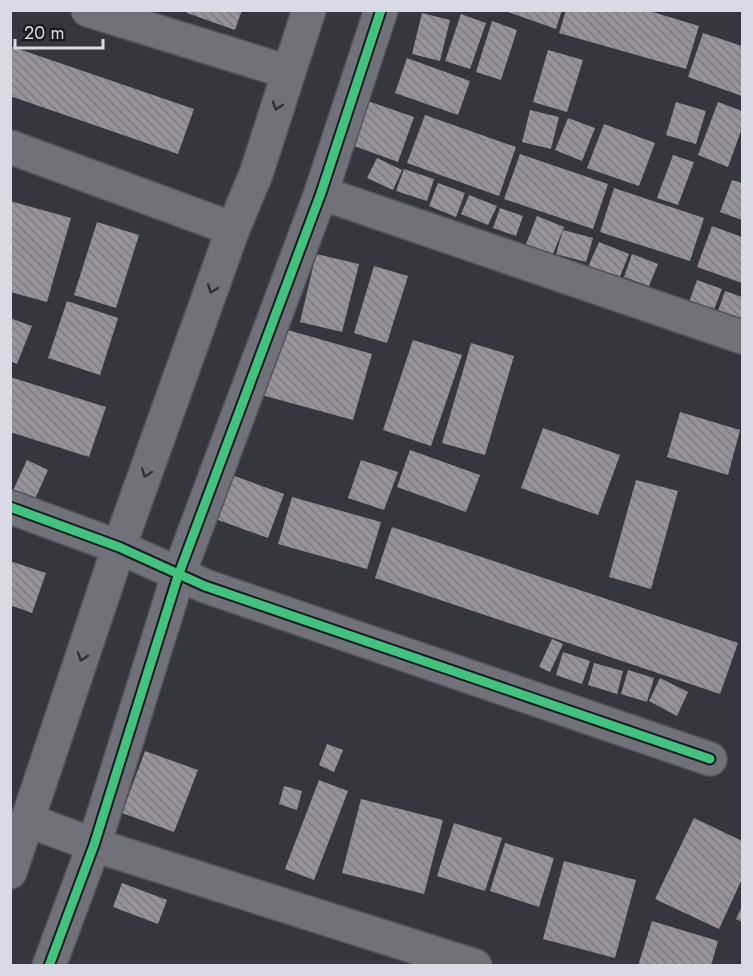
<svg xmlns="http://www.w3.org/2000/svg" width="753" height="976" font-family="Jost,sans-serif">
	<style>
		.building { fill: url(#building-back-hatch) }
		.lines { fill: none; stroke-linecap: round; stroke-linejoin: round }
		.minor-casing { stroke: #54535d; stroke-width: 36 }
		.minor { stroke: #717179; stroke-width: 33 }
		.cycleway-casing { stroke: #1b1a24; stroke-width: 13 }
		.cycleway { stroke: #40c37c; stroke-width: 9 }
		.oneway { stroke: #303039 }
	</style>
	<defs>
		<pattern id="building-back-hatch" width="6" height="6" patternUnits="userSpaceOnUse" patternTransform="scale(1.5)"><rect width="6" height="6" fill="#97929a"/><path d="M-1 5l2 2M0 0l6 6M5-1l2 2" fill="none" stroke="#7d7a80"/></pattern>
	</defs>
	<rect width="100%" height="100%" fill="#363641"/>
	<g class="building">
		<path d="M187,10h55l-7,20 -48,-17z"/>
		<path d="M502,10h60l-6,19z"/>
		<path d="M566,10h80l53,16 -13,43 -127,-36z"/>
		<path d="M422,13l28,7 -10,41 -28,-7z"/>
		<path d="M461,14l25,9 -16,46 -25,-8z"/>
		<path d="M492,21l25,9 -16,50 -25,-8z"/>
		<path d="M703,33l39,13v50l-54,-19z"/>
		<path d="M10,46l184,63 -16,45 -168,-58z"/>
		<path d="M548,50l35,10 -16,52 -34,-10z"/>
		<path d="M407,58l63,23 -12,34 -63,-22z"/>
		<path d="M362,99l52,18 -16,45 -52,-19z"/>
		<path d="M676,102l30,9 -10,33 -30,-9z"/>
		<path d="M718,102l24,9v17l-14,39 -30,-12z"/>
		<path d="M530,110l29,7 -8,32 -29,-7z"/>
		<path d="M425,115l91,32 -17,49 -92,-33z"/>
		<path d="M568,118l27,10 -13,33 -27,-11z"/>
		<path d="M604,124l51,19 -16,43 -52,-18z"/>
		<path d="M520,154l88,30 -15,45 -89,-30z"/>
		<path d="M673,155l21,7 -16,43 -21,-7z"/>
		<path d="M377,158l25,12 -9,20 -26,-12z"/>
		<path d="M404,169l30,10 -7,22 -31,-10z"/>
		<path d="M732,180l10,3v37l-22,-8z"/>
		<path d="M438,183l27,10 -9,24 -27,-11z"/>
		<path d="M614,188l90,30 -14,43 -90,-29z"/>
		<path d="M469,195l28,11 -9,19 -27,-11z"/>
		<path d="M10,201l61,17 -24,84 -37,-10z"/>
		<path d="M500,208l23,8 -7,20 -23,-8z"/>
		<path d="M537,216l27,11 -11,27 -27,-10z"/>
		<path d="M97,222l42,13 -23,73 -42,-13z"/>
		<path d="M712,226l30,11v46l-45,-16z"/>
		<path d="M563,230l30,8 -7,24 -30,-8z"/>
		<path d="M599,242l30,12 -10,25 -31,-12z"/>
		<path d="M316,254l43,10 -17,68 -42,-10z"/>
		<path d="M632,254l26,10 -9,22 -25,-9z"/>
		<path d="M374,266l34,10 -21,67 -33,-10z"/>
		<path d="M697,280l25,9 -9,23 -24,-10z"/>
		<path d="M725,291l17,6v22l-24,-8z"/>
		<path d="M67,301l51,17 -18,57 -52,-17z"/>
		<path d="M10,318l22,8 -15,38 -7,-3z"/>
		<path d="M277,327l95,27 -19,66 -95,-26z"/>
		<path d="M413,340l49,15 -31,91 -48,-16z"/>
		<path d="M471,343l43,13 -29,99 -43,-12z"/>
		<path d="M10,377l96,30 -17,50 -79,-25z"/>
		<path d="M680,412l60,18 -12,45 -61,-18z"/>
		<path d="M543,428l77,27 -22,60 -77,-27z"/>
		<path d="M410,450l70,25 -14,37 -69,-25z"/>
		<path d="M27,460l21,10 -17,38 -21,-11z"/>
		<path d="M361,460l37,12 -14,38 -36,-12z"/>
		<path d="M226,473l58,21 -16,44 -58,-21z"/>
		<path d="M636,480l42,11 -27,98 -42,-12z"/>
		<path d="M292,497l89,25 -14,47 -89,-25z"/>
		<path d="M392,527l346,116 -18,51 -345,-116z"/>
		<path d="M10,561l36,12 -14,40 -22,-8z"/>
		<path d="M552,639l11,5 -13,28 -11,-5z"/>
		<path d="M563,652l27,9 -8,23 -26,-9z"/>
		<path d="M594,663l29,8 -6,23 -29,-9z"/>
		<path d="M628,670l26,8 -7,24 -26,-8z"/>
		<path d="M660,678l28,14 -11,24 -28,-15z"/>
		<path d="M327,744l16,6 -9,22 -15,-7z"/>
		<path d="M145,751l53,19 -24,62 -52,-19z"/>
		<path d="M319,780l29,11 -34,89 -29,-11z"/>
		<path d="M284,786l18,5 -5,19 -18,-6z"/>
		<path d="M361,799l82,21 -19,74 -82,-21z"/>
		<path d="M694,818l48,23v38l-23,50 -64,-30z"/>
		<path d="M454,823l48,15 -17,53 -48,-15z"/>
		<path d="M505,843l49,15 -15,49 -49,-16z"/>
		<path d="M564,861l72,19 -21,78 -72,-19z"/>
		<path d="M122,883l45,17 -9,24 -45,-17z"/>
		<path d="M742,906v16l-6,-3z"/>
		<path d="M652,921l66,20 -7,25h-73z"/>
	</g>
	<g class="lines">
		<g class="minor-casing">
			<g id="minor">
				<path d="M88,10l200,62"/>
				<path d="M10,147l223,82"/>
				<path d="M321,193l421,144"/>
				<path d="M10,507l109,40 86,39 505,173"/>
				<path d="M27,820l67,25 381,121"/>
				<path d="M10,872l109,-325 114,-318 23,-55 53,-164"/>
				<path d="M49,966l45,-121 84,-269 143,-383 60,-183"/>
			</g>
		</g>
		<use href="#minor" class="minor"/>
		<g class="cycleway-casing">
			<g id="cycleway">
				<path d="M10,507l109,40 86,39 505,173"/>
				<path d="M49,966l45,-121 84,-269 143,-383 60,-183"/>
			</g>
		</g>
		<use href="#cycleway" class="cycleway"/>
	</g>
	<defs><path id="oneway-chevron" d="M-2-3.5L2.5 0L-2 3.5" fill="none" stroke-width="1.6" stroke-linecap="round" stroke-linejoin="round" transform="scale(1.5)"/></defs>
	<g class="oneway">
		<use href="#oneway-chevron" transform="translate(277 106) rotate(108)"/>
		<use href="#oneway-chevron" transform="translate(212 289) rotate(110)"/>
		<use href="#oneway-chevron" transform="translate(146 473) rotate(110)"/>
		<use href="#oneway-chevron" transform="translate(82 657) rotate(109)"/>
	</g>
	<rect width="753" height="976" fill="none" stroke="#dadae7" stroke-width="24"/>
	<path d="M15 39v9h88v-9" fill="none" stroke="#dadae7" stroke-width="3"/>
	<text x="24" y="39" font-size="18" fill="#dadae7" stroke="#1b1a24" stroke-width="4.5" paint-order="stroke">20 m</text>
</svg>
